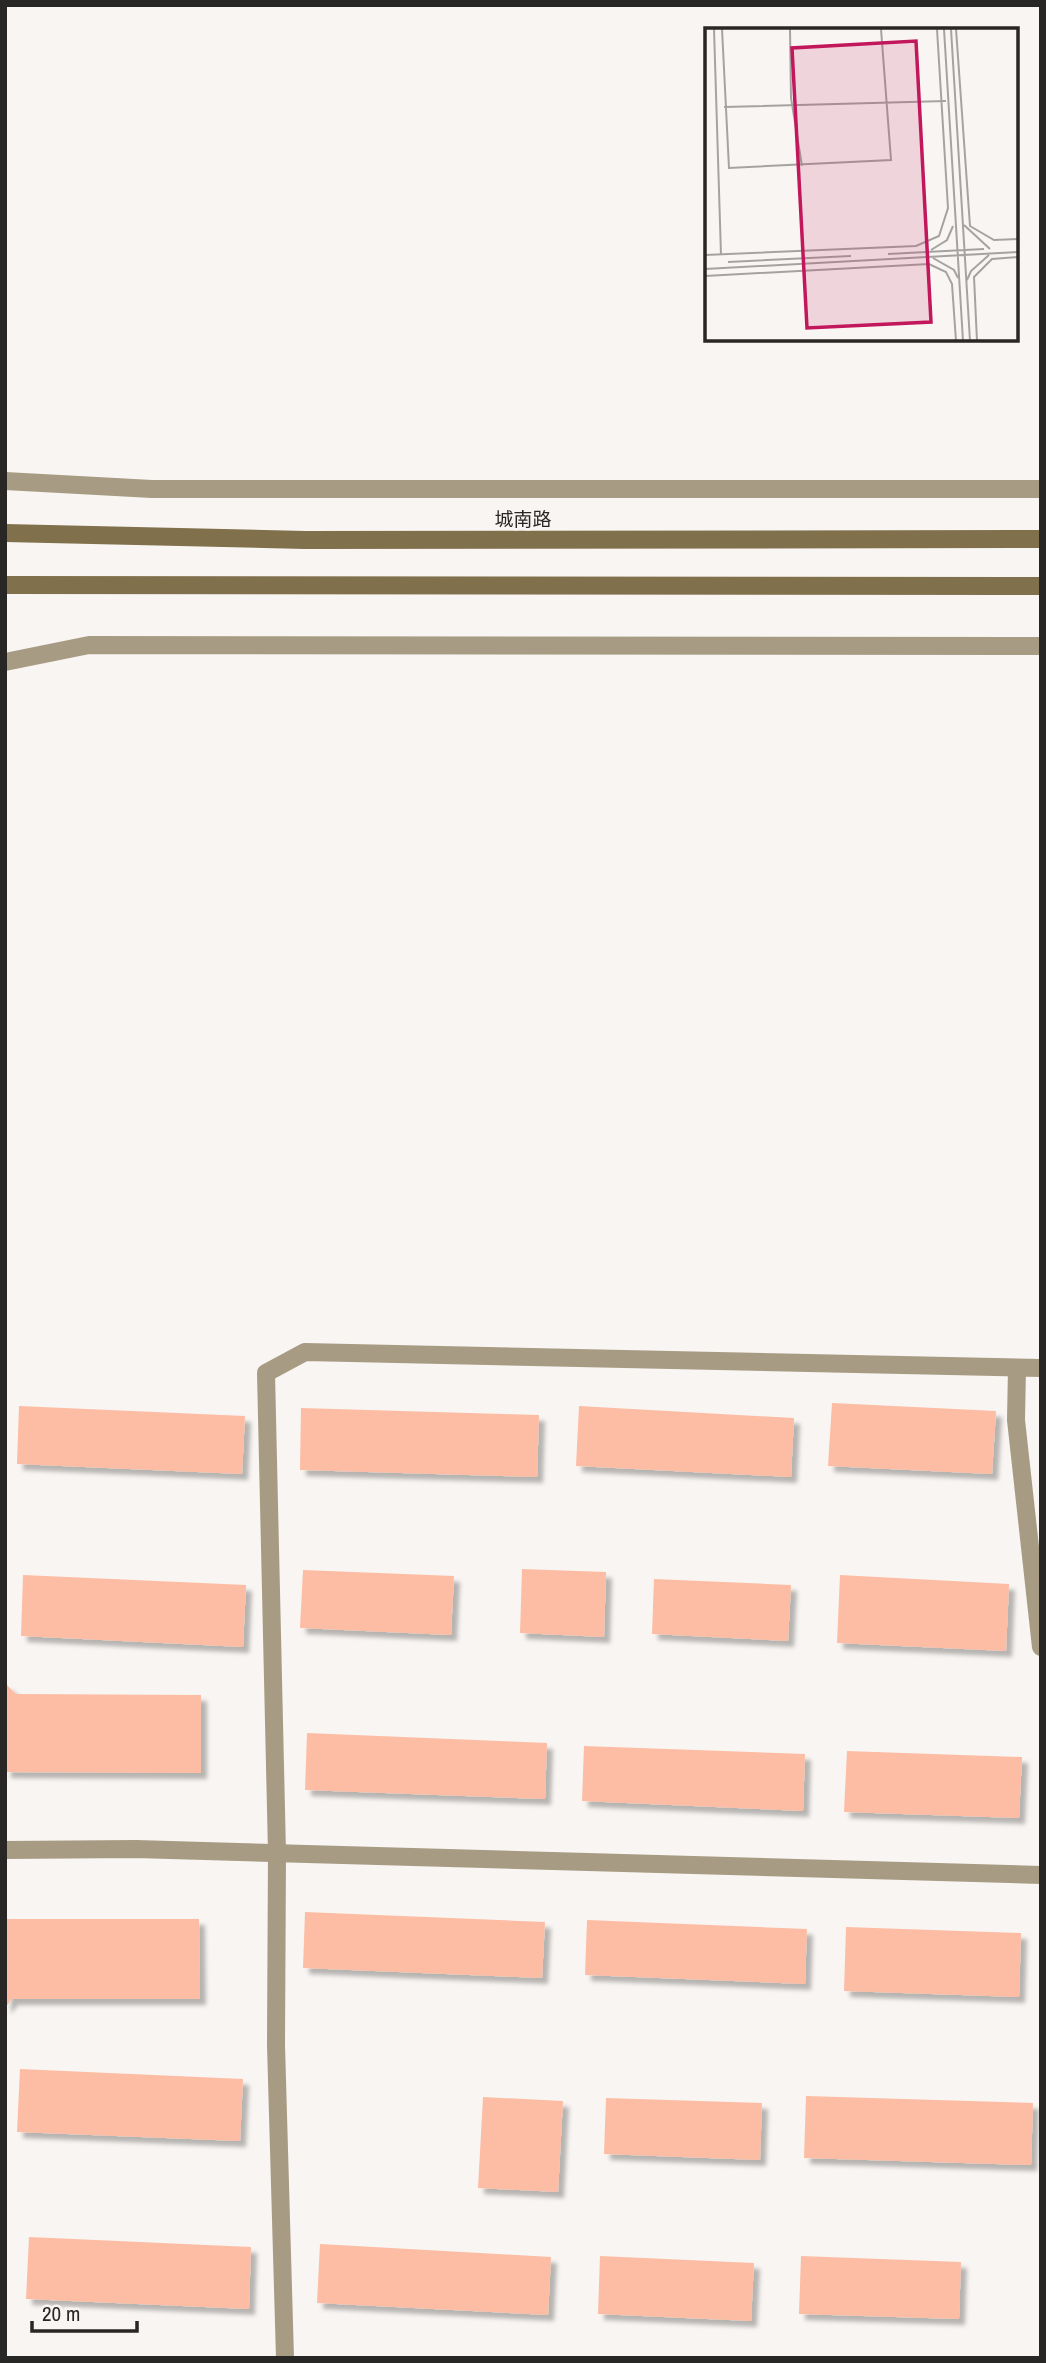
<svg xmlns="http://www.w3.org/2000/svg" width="1046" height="2363" font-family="'Archivo Narrow','Noto Sans SC',sans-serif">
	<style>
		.building { fill: #fdbda4; filter: url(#shadow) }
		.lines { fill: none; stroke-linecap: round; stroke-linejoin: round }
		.service { stroke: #a79b83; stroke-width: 18 }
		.minor { stroke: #a79b83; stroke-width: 18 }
		.secondary { stroke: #81704c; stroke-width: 18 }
		.labels { text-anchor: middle; stroke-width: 5; stroke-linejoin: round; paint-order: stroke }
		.street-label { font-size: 19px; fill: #282726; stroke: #f8f5f2 }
		.inset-road { fill: none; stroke: #a5a3a0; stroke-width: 2 }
		.view { fill: #c2185b; fill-opacity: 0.15; stroke: #c2185b; stroke-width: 3.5 }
		.inset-edge { fill: none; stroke: #282726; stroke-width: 3.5 }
	</style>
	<defs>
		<filter id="shadow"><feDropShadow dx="6" dy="6" stdDeviation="2" flood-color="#0004"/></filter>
	</defs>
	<rect width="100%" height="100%" fill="#f8f5f2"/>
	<g class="building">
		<path d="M832,1403l164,8 -4,63 -164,-8z"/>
		<path d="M19,1406l226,10 -3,58 -225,-10z"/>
		<path d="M579,1406l215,12 -3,59 -215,-11z"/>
		<path d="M301,1408l238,7 -2,62 -237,-7z"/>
		<path d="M522,1569l84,3 -2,65 -84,-4z"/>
		<path d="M303,1570l151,6 -3,59 -151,-7z"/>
		<path d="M23,1575l223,10 -3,62 -222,-11z"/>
		<path d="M840,1575l169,9 -3,67 -169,-8z"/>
		<path d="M654,1579l137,6 -3,56 -136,-7z"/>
		<path d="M5,1683l11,11 185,1v78l-196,-1z"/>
		<path d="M307,1733l240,10 -2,56 -240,-9z"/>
		<path d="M584,1746l221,8 -2,57 -221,-10z"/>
		<path d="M847,1751l175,6 -3,61 -175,-6z"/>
		<path d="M305,1912l240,10 -3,56 -239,-10z"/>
		<path d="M5,1919h194l1,80h-188l-7,9z"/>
		<path d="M587,1920l220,9 -2,55 -220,-9z"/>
		<path d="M846,1927l175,6 -2,64 -175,-6z"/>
		<path d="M20,2069l223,10 -3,62 -223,-9z"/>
		<path d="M806,2096l227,7 -2,62 -227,-7z"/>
		<path d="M483,2097l80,4 -5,91 -80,-4z"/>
		<path d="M606,2098l156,5 -2,57 -156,-6z"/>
		<path d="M29,2237l222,10 -2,62 -223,-10z"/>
		<path d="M320,2244l231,13 -3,58 -231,-12z"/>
		<path d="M600,2256l154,7 -3,58 -153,-7z"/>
		<path d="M801,2256l160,6 -2,57 -160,-5z"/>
	</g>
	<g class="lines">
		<g class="service">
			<path d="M1017,1368l-1,52 25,227"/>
			<path d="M285,2358l-9,-313 1,-192 -11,-480 39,-21 736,16"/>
		</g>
		<g class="minor">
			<path d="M5,481l147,8h889"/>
			<path d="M5,662l84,-17 952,1"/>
			<path d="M5,1850l131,-1 905,26"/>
		</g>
		<g class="secondary">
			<path d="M5,533l300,7 736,-1"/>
			<path d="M5,585l1036,1"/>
		</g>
	</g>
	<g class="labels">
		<g class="street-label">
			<text x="523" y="526">城南路</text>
		</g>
	</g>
	<g transform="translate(705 28)">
		<rect width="313" height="313" fill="#f8f5f2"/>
		<path class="inset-road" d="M9,1l7,226M17,1l7,139 162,-8 -10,-131M85,1l1,69 11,68M239,1l19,312M246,1l19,312M251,1l14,197 24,14 25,-1M19,79l222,-6M259,197l26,24M226,222l16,-10 6,-14M183,226l96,-5M0,227l211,-9 23,-10 9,-28 -11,-179M228,230l21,12 4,8M23,234l123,-6M0,241l314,-17M0,248l224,-12 17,8 6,12 4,57M262,252l4,-9 18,-16M272,313l-3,-64 18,-18 27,-2"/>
		<path class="view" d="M211,13l15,281 -124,6 -15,-280z"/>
		<rect width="313" height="313" class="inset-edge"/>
	</g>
	<rect width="1046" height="2363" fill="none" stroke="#282726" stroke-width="14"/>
	<path d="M32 2321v10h105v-10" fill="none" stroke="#282726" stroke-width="3.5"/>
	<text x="42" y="2321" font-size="21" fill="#282726" stroke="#f8f5f2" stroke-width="5" paint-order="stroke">20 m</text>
</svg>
